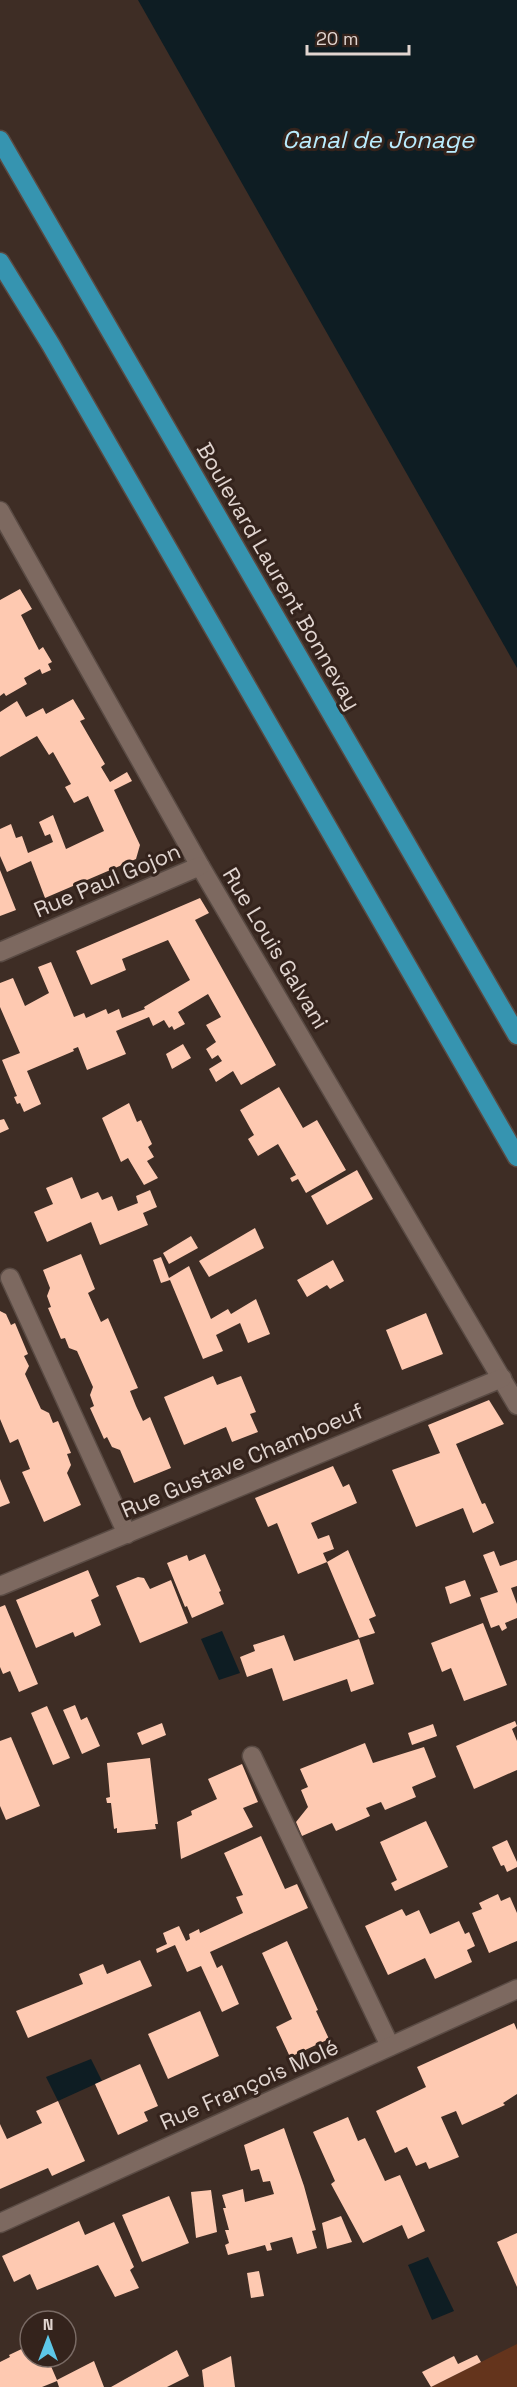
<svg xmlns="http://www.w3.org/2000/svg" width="517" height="2387" font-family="'Space Grotesk',sans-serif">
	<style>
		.green { fill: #64341c }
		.water { fill: #0e1d23 }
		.building { fill: #fec9b1 }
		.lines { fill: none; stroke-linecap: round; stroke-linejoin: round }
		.minor-casing { stroke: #5a4b44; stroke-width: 21 }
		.highway-casing { stroke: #5a4b44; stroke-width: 21 }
		.minor { stroke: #7d6960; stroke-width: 18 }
		.highway { stroke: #3694b0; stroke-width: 18 }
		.labels { text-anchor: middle; stroke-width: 6; stroke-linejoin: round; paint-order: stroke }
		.street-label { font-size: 22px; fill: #e1d5d0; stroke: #34231c }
		.water-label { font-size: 24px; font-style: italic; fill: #baedff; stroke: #34231c }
	</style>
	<rect width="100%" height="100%" fill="#3e2d25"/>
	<path class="green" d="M517,2344v43h-86z"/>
	<g class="water">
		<path d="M138,0h379v668z"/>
		<path d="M222,1631l18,42 -21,7 -18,-41z"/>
		<path d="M91,2059l11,22 -44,20 -12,-24z"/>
		<path d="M428,2257l26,54 -22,9 -24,-55z"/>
	</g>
	<g class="building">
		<path d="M20,589l12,20 -11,6 18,35 4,-3 9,15 -4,2 3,6 -9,4 -2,-5 -16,9 3,6 -21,12 -2,-3 -4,3v-96z"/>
		<path d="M73,699l12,20 -5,2 25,43 -4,3 9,15 17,-10 5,9 -18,9 26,55 -4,14 -91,39 -14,-37 -24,11 -7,-16v-27l11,-5 5,14 6,-2 6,17 25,-11 -3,-8 -5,2 -6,-14 14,-7 13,34 38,-18 -16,-35 -14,7 -9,-16 6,-3 -18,-32 -4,3 -12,-19 -37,21v-45l17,-11 9,16 17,-9 3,6z"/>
		<path d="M0,870l16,40 -16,6z"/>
		<path d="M200,898l9,15 -14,7 81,145 -35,20 -8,-14 -17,11 -7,-13 13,-8 -4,-6 -6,4 -6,-10 10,-7 -10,-17 15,-8 -13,-23 -30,18 7,12 -11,6 -2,-4 -3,2 -5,-8 -11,6 -4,-9 -33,14 10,23 -39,16 -9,-23 -5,2 1,2 -47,20 14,33 -17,8 -4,-9 -3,1 -3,-7 3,-1 -15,-36 18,-7 -20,-46v-24l13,-5 12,28 24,-13 -11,-26 13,-5 23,55 10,-4 2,5 20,-9 2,5 11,-5 3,9 23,-9 -1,-2 46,-27 -22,-40 -46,19 4,11 -35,15 -15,-34z"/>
		<path d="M183,1044l8,14 -19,11 -6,-15z"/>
		<path d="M279,1087l24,41 14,-8 29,50 -40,23 -8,-14 -6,3 -2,-4 6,-3 -18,-31 -20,12 -10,-17 6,-4 -14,-25z"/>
		<path d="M129,1103l8,19 4,-2 11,24 -4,3 6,10 -7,4 11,17 -14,7 -16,-27 -7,4 -19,-44z"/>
		<path d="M4,1119l5,10 -9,4v-13z"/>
		<path d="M357,1170l16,29 -46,26 -16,-29z"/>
		<path d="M72,1177l9,22 17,-7 4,8 10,-4 6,15 20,-8 -2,-7 14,-6 7,17 -14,6 5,12 -48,20 -9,-23 -44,20 -13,-30 19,-8 -7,-16z"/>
		<path d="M255,1228l9,20 -55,29 -10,-16z"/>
		<path d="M191,1236l7,12 -29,16 -6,-11z"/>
		<path d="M81,1254l14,35 -7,4 13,29 7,-4 30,70 -8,3 6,15 7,15 7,-4 21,51 -37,15 -14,-33 -8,-3 -5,-10 -3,2 -14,-31 4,-2 -4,-11 3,-8 -16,-36 -8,-3 -4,-10 -4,1 -13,-31 3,-1 -4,-11 3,-8 -7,-18z"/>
		<path d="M161,1257l8,21 20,-12 22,53 17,-10 3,5 25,-15 14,35 -22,9 -8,-20 -24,12 7,16 -20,8 -33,-79 -9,3 -8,-23z"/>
		<path d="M333,1260l11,21 -14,8 -3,-4 -20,12 -10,-17z"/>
		<path d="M0,1311l6,3 5,11 4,-2 13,31 -4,2 5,10 -4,8 16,35 8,4 4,10 5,-2 13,32 -4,1 4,11 -4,8 14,32 -37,17 -22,-50 8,-3 -12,-30 -8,4 -10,-24z"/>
		<path d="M426,1313l17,41 -41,16 -16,-40z"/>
		<path d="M213,1376l4,9 24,-9 15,36 -6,2 8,18 -26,10 -6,-15 -42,18 -20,-48z"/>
		<path d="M489,1400l15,24 -48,20 26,60 3,-1 9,20 -21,10 -10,-25 -47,19 -24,-57 48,-17 -12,-28z"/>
		<path d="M333,1466l10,21 6,-3 8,19 -46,20 7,16 11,-4 5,14 -11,4 4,9 -29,12 -21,-51 -9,4 -13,-29z"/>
		<path d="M0,1479l10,24 -10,4z"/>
		<path d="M348,1550l28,66 -7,3 6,14 -16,5 -32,-76z"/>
		<path d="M494,1551l6,15 17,-6v26l-6,2 6,16v14l-12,5 2,5 -5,3 -3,-6 -8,3 -11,-30 18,-6 -15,-37z"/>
		<path d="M205,1554l16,37 -2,1 5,12 -32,14 -5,-12 -2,1 -18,-44 20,-8 2,6z"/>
		<path d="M88,1570l11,26 -8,4 10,25 -26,12 -2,-5 -37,16 -20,-48z"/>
		<path d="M138,1577l6,1 6,11 21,-9 17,43 -48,20 -24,-57z"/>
		<path d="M465,1580l6,16 -21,8 -5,-17z"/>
		<path d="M5,1605l33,79 -19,8 -9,-21 -7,3 -3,-7v-60z"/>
		<path d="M483,1623l24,62 -43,16 -13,-33 -9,4 -11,-29z"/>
		<path d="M284,1635l10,26 65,-22 15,45 -23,8 -4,-13 -64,22 -11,-33 -25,9 -7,-20 15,-6 -2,-6z"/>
		<path d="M75,1705l6,15 6,-3 13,29 -18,8 -19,-44z"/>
		<path d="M47,1706l23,52 -17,7 -22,-52z"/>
		<path d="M515,1721l2,5 -5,3 5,12v29l-43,19 -18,-43z"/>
		<path d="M162,1723l4,12 -24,10 -5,-12z"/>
		<path d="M433,1724l4,12 -25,9 -4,-12z"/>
		<path d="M11,1737l29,69 -34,14 -6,-14v-65z"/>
		<path d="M365,1743l8,20 51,-16 12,30 -24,10 4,10 -31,13 -4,-8 -15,6 4,8 -34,15 -4,-8 -30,13 -6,-14 12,-15 -7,-17 7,-3 -8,-18z"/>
		<path d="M150,1758l8,66h-3l1,5 -39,4v-5l-3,1 -3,-26h-4l-1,-5 4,-1 -3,-34z"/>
		<path d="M242,1764l16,38 -15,6 10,19 -72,32 -4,-37 15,-7 -1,-4 26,-12 -9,-20z"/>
		<path d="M426,1821l22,46 -53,24 -4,-8 6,-3 -17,-38z"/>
		<path d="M261,1836l24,53 12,-5 11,24 -98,44 7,16 5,-3 17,39 -17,8 -21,-46 -14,6 -12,-27 -18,8 -1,-4 11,-5 -4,-11 16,-7 7,15 4,-2 -1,-5 10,-5 1,4 43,-20 -7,-16 7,-2 -19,-42z"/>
		<path d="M507,1840l10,22v5l-10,5 -3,-7 -3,1 -9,-19z"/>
		<path d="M498,1894l3,7 9,-4 7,16v28l-28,12 -17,-40 10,-4 -3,-6z"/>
		<path d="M402,1909l4,7 13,-6 11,24 29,-13 6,13 4,-2 6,14 -8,4 5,12 -37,17 -10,-21 -37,17 -23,-49z"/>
		<path d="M287,1941l31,69 -2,1 13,28 -39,18 -14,-30 16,-8 -30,-66z"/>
		<path d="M140,1960l12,26 -124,52 -12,-27 67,-27 -4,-10 24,-10 4,10z"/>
		<path d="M200,2011l19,45 -51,23 -20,-45z"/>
		<path d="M514,2023l3,7v64l-14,9 2,2 -43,20 -6,-14 -15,6 18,40 -30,12 -3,-7 -10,4 -9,-19 -12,6 -19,-42 50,-24 -9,-20z"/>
		<path d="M140,2064l18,42 -14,6 4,9 -30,14 -23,-51z"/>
		<path d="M58,2101l27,60 -33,15 -4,-8 -48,21v-65l7,15 35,-16 -6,-12z"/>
		<path d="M348,2117l10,24 7,-3 20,43 15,-6 25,56 -17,8 -6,-14 -39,18 -32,-59 4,-3 -22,-49z"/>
		<path d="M284,2128l20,58 12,44 -4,1 5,17 -20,6 -5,-17 -22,6 2,7 -5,1 -2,-6 -37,10 -3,-10 4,-2 -4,-13h4l-6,-22h3l-4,-13 21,-6 2,13 29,-8 -4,-13 -7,1 -4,-13 -8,2 -7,-26z"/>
		<path d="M211,2190l6,42 -21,6 -5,-46z"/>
		<path d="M169,2196l20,47 -47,19 -20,-47z"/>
		<path d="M341,2216l11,26 -25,7 -5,-26z"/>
		<path d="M79,2221l6,14 29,-13 20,45 -4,3 9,18 -24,9 -17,-32 -61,25 -7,-16 -16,8 -12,-26z"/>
		<path d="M517,2233v54l-20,-45z"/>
		<path d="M259,2271l5,25 -13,2 -4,-25z"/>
		<path d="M30,2345v12h17l10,23 37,-19 10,26h-45l-2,-6 -15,6h-42v-25l10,-5 -1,-2z"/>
		<path d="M177,2350l12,26 -22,11h-56z"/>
		<path d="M477,2355l4,7 -50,25 -9,-15 32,-16 4,8z"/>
		<path d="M231,2356l4,31h-31l-2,-17z"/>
	</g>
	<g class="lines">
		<g class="minor-casing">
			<g id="minor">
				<path d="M0,511l200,355 317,539"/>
				<path d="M0,952l200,-86"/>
				<path d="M10,1278l117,256"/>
				<path d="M0,1586l502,-208"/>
				<path d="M252,1756l138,290"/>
				<path d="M0,2223l517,-234"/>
			</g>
		</g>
		<g class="highway-casing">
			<g id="highway">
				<path d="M0,140l517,895"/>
				<path d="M0,262l51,83 466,812"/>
			</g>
		</g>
		<use href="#minor" class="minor"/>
		<use href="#highway" class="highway"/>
	</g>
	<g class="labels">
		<g class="street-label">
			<text transform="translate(279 576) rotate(60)" y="8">Boulevard Laurent Bonnevay</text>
			<text transform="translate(107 880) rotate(-23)" y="8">Rue Paul Gojon</text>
			<text transform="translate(276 948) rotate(59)" y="8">Rue Louis Galvani</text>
			<text transform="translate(242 1460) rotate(-23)" y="8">Rue Gustave Chamboeuf</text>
			<text transform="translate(249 2084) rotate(-24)" y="8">Rue François Molé</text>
		</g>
		<g class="water-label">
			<text x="378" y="148">Canal de Jonage</text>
		</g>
	</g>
	<g transform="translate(48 2339)"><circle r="28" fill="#34231c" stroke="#796a64" stroke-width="1.5"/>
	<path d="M0-4.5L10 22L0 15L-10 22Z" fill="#5dc7e8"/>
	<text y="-9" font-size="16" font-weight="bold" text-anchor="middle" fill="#e1d5d0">N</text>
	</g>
	<path d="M307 45v9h102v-9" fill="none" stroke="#e1d5d0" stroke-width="3"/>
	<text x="316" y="45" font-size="18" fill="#e1d5d0" stroke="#34231c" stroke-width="4.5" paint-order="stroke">20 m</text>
</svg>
